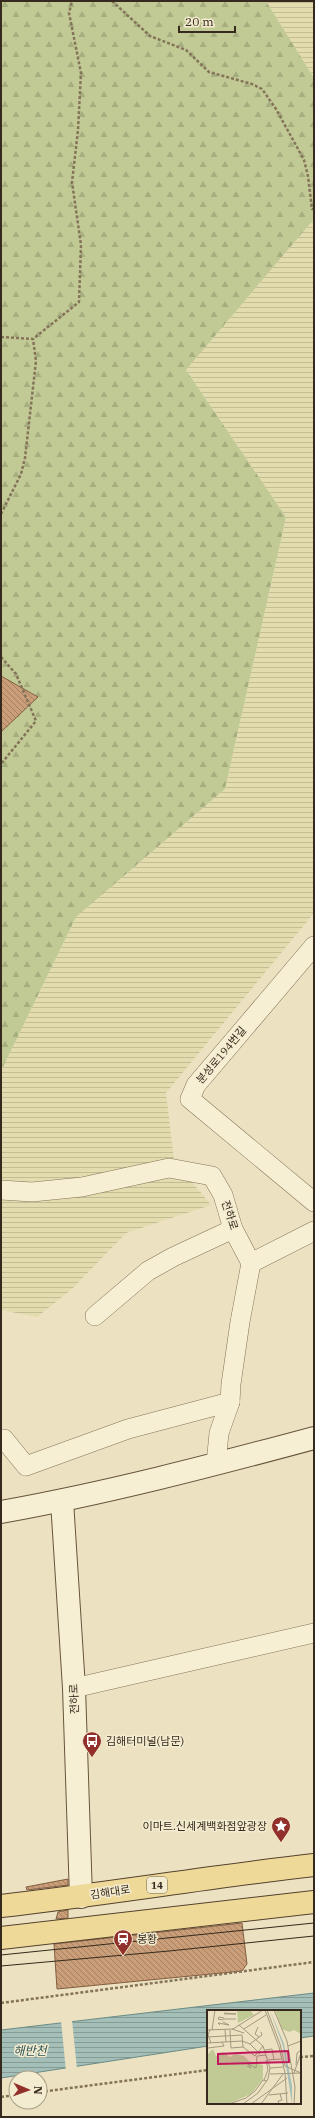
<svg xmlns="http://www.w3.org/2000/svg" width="315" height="2118" font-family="'IBM Plex Serif','Noto Sans KR',serif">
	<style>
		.farmland { fill: url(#farmland-rules) }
		.forest { fill: url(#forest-firs) }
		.water { fill: url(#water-rules); stroke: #6b8c86 }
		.pier { fill: #ece2c1 }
		.building { fill: url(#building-back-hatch); stroke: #835e40 }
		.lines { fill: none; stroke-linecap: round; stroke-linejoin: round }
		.street-casing { stroke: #857359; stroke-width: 20 }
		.secondary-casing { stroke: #67543c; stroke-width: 24 }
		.primary-casing { stroke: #53412d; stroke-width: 24 }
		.path { stroke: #857359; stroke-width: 2.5; stroke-dasharray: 3 2; stroke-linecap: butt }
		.street { stroke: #f7efd4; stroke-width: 19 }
		.secondary { stroke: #f7efd4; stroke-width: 22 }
		.primary { stroke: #efd999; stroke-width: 22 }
		.tram { stroke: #352a1d; stroke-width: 1 }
		.labels { text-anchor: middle; stroke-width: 3; stroke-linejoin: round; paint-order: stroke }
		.shield { fill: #f4ecd0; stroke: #6e6453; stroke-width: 1 }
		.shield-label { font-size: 10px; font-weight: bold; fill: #352a1d }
		.street-label { font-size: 11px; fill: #352a1d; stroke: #f4ecd0 }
		.poi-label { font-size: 11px; fill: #352a1d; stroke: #f4ecd0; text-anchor: start }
		.water-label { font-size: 12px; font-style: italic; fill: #2d5454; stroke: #f4ecd0 }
		.inset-road { fill: none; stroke: #a3987f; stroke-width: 1 }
		.view { fill: #c2185b; fill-opacity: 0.15; stroke: #c2185b; stroke-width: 2 }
		.inset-edge { fill: none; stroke: #352a1d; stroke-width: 2 }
	</style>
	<defs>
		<pattern id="farmland-rules" width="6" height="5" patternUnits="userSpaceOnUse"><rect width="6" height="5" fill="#e2dcae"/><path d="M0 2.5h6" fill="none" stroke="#c2bd95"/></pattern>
		<pattern id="forest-firs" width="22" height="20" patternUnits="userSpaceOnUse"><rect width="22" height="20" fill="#c1ca95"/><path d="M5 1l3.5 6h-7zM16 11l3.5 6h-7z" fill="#a6ae80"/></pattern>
		<pattern id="water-rules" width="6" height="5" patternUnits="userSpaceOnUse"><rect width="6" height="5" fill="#a3bfb8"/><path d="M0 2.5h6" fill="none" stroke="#869b95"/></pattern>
		<pattern id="building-back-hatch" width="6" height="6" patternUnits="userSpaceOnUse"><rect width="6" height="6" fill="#c99e78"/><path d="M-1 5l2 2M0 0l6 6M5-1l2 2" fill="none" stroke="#a48162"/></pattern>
	</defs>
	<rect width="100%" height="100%" fill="#ece2c1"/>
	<g class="farmland">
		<path d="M266,1h48v77z"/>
		<path d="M314,219v694l-148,180 8,67 37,45 -85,28 -54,56 -35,28 -36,-7v-239l75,-154 149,-128 61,-272 -100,-147z"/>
	</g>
	<path class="forest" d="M1,1h265l48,77v141l-128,151 100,147 -61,272 -149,128 -75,154z"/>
	<path class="water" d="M314,1993v43l-14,2v-27h-92v35l-207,32v-48z"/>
	<path class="pier" d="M72,2020l5,49 -11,2 -5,-50z"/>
	<g class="building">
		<path d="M1,676l37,21 -37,35z"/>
		<path d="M68,1879v6l-41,5 -1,-3z"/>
		<path d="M68,1910v8l-12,1 2,-7z"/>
		<path d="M242,1923l5,41 -5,7 -185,18 -3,-45z"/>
	</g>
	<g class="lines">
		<g class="street-casing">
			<g id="street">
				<path d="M314,946l-118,139 -6,14 124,103"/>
				<path d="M1,1190l31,2 50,-5 87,-19 43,8 11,19 10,34 18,34 -11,59 -9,62 -1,18 -11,31 -3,31"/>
				<path d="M251,1263l63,-32"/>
				<path d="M95,1316l53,-45 25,-14 60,-28"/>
				<path d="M1,1439h3l22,27 102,-37 102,-27"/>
				<path d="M74,1688l240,-55"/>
			</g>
		</g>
		<g class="secondary-casing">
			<g id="secondary">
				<path d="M62,1501l12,187 7,209"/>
				<path d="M1,1512c106,-19 209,-46 313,-74"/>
			</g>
		</g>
		<g class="primary-casing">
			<g id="primary">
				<path d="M1,1906c105,-12 208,-29 313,-41"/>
				<path d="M1,1938l313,-36"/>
			</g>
		</g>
		<g class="path">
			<path d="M112,1l38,35 36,14 23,22 43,12 10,5 14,20 28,51 4,16 4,33h2"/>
			<path d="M1,337l32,2 46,-37 2,-57 -9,-63 6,-52 3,-57 -12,-60 3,-12"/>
			<path d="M1,514l20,-40 4,-16 11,-97 -3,-22"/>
			<path d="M1,657l15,17 20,47 -35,43"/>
			<path d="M1,2003l313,-41"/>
			<path d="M300,2057l14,-1"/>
			<path d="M40,2092l168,-22"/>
			<path d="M1,2097l15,-2"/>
		</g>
		<use href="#street" class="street"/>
		<use href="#secondary" class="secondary"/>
		<use href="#primary" class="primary"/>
		<g class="tram">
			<path d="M1,1955l313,-32"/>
			<path d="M1,1966l168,-15 145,-15"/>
		</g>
	</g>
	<defs>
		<g id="bus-pin" transform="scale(1)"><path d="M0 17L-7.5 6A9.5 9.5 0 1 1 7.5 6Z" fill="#92302b" stroke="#f4ecd0"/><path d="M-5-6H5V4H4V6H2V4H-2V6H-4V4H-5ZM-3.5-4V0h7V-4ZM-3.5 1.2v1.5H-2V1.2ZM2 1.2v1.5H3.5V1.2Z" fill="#fff"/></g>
		<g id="sight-pin" transform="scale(1)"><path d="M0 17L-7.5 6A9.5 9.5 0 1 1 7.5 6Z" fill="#92302b" stroke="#f4ecd0"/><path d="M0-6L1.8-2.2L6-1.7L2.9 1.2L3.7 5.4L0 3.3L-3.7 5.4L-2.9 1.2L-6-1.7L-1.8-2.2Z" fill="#fff"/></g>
		<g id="station-pin" transform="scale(1)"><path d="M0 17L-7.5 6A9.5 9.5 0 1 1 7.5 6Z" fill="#92302b" stroke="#f4ecd0"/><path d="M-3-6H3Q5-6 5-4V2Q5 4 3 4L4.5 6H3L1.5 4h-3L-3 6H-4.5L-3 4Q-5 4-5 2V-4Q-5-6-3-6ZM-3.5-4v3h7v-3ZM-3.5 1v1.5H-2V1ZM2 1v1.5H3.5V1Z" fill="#fff"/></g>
	</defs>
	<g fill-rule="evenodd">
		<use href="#bus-pin" x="92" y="1741"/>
		<use href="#sight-pin" x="281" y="1826"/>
		<use href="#station-pin" x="123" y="1939"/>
	</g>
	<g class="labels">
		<rect class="shield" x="147" y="1877" width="20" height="16" rx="3"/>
		<g class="shield-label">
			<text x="157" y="1889">14</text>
		</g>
		<g class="street-label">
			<text transform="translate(221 1055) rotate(-50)" y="4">분성로194번길</text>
			<text transform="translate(230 1215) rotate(72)" y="4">전하로</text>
			<text transform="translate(74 1699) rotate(-92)" y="4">전하로</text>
			<text transform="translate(110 1892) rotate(-9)" y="4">김해대로</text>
		</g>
		<g class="poi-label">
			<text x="106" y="1745">김해터미널(남문)</text>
			<text x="267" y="1830" text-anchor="end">이마트.신세계백화점앞광장</text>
			<text x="137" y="1943">봉황</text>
		</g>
		<g class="water-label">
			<text x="30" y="2055">해반천</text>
		</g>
	</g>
	<g transform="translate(207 2010)">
		<rect width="94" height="94" fill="#ece2c1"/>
		<path d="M6,39l3,7 7,-4 7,5 5,-3 9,2 5,5 14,4v14l-12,15 -23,10h-21v-49z" fill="#c1ca95"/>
		<path d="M43,0l4,5 -16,8 -1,-12zM68,0h26v24l-7,-4 -5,2 -7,-3z" fill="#c1ca95"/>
		<path d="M63,0l14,34 8,42v18l-9,-58z" fill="#a3bfb8"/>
		<path class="inset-road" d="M58,0l14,37 6,26M60,0l13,34 5,22 16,7M67,0l13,31 8,46 -1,17M17,4h12l-12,-1M16,9h13M16,10l-5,-1 1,-2 5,1M13,15l-2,-2 11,2 -6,-3M32,15l24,21 7,22 -2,11 -10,14 -15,11M51,17l-3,7 4,3M25,19l12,4M37,19l22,-14M0,20l26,-1 30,-19M3,20l-2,5 3,8M5,20l3,-20M18,20l1,12M23,20l1,18 12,-1 12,9 8,-10M35,25l1,12M0,27l35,-2M0,33l35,-2 8,3 10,10M43,34l12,-9 -1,-3M81,36l13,-5M1,38l16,-2 -2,-4M58,40l7,-1 2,11M61,50l13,-1M89,55l1,-12 4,-3M40,56l4,2 -3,-4 8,4 1,-12 9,-1M63,58l13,-1M78,63l2,31M87,63l7,-20M63,64l31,-1M57,70l4,-10 -2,-10M62,85l19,-2M22,94l17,-6 9,-7 8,-11 4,1M44,94l36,-26M54,94l22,-30M72,94l-1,-3 4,-1 -2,-6"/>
		<path class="view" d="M81,41l1,11 -71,2v-10z"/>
		<rect width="94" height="94" class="inset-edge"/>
	</g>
	<rect width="315" height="2118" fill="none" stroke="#352a1d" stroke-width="4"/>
	<g transform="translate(28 2090) rotate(92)"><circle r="19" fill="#f4ecd0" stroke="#a89e88"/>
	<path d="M0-3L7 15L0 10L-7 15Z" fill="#92302b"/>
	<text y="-6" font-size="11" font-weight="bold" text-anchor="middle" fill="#352a1d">N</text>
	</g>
	<path d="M179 26v6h56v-6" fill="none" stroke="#352a1d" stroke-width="2"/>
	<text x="185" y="26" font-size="12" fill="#352a1d" stroke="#f4ecd0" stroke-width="3" paint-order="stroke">20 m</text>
</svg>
